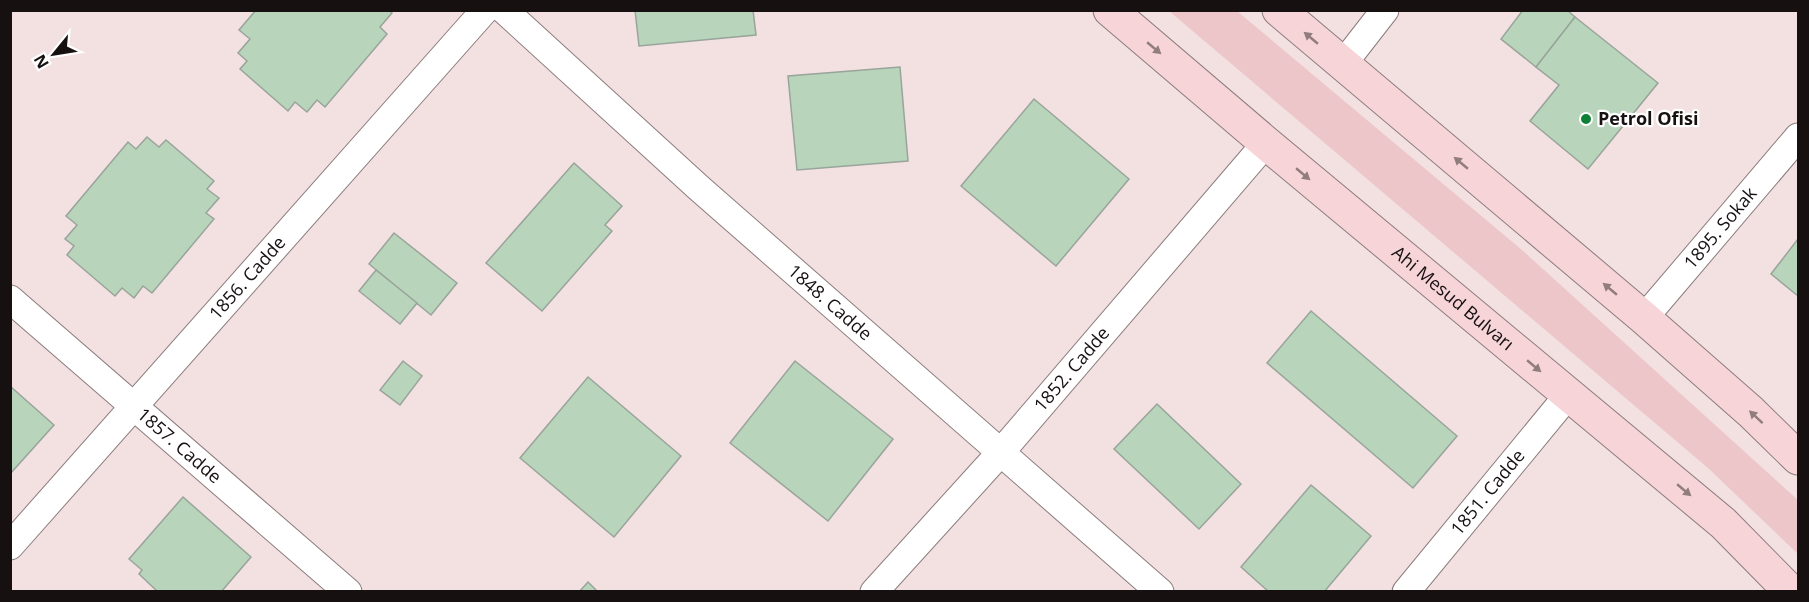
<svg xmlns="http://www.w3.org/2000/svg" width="1809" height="602" font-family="'Open Sans',sans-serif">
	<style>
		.green { fill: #edc6c9 }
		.building { fill: #b8d4bb; stroke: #99a49a; stroke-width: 1.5 }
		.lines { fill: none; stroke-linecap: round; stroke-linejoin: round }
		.street-casing { stroke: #8c7c7d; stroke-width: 29 }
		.secondary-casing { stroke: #8c7c7d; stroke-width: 35 }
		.street { stroke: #fff; stroke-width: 27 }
		.secondary { stroke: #f6d4d8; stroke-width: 33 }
		.oneway { fill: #917c7e }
		.poi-dot { fill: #107f36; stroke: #fff; stroke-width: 2 }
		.labels { text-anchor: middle; stroke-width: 4.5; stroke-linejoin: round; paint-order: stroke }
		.poi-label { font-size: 18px; font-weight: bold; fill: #161011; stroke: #fff; text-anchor: start }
		.street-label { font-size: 18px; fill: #161011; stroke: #fff }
	</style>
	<rect width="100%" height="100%" fill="#f3e1e2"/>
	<path class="green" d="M1169,11h68l285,239 276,250v54l-90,-86z"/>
	<g class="building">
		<path d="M256,10h133l3,3 -12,14 7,7 -62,73 -8,-7 -10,12 -12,-10 -7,9 -48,-42 7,-8 -9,-8 12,-14 -11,-9z"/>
		<path d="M635,10h118l3,25 -117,11z"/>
		<path d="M1523,10h44l8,7 -39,50 -35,-28z"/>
		<path d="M1575,17l83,66 -70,86 -58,-48 29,-36 -23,-18z"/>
		<path d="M900,67l8,94 -111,9 -9,-94z"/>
		<path d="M1034,99l95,80 -73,87 -95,-80z"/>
		<path d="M147,137l12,10 7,-7 48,41 -7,8 12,9 -13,15 8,6 -62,74 -9,-7 -9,12 -12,-10 -7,8 -48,-41 7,-9 -9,-7 12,-14 -11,-9 62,-74 8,7z"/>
		<path d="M574,163l48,43 -17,19 7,6 -70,80 -56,-48z"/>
		<path d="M394,233l63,50 -26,32 -62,-51z"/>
		<path d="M1798,239v57l-27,-22z"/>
		<path d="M376,270l41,33 -17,21 -41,-33z"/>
		<path d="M1311,311l146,125 -44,52 -146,-125z"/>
		<path d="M403,361l19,15 -22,29 -20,-15z"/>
		<path d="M795,361l98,78 -65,82 -98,-78z"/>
		<path d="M588,377l93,79 -67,81 -94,-79z"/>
		<path d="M10,386l44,39 -44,49z"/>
		<path d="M1157,404l84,80 -42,45 -85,-80z"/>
		<path d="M1311,485l60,51 -47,56h-55l-28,-25z"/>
		<path d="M183,497l68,60 -30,35h-63l-19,-18 3,-4 -13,-11z"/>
		<path d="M588,582l10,10h-19z"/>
	</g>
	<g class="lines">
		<g class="street-casing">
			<g id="street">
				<path id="s1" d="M504,10l195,178 461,404"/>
				<path d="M1343,64l42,-54"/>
				<path id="s2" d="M10,299l338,293"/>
				<path id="s3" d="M1644,318l154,-181"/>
				<path id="s4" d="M10,546l475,-536"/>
				<path id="s5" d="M874,592l127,-140 265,-309"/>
				<path id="s6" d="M1406,592l163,-198"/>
			</g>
		</g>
		<g class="secondary-casing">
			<g id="secondary">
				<path id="s7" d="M1110,10l156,133 457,380 68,69"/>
				<path d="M1279,10l365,308 107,94 47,46"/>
			</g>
		</g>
		<use href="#street" class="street"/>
		<use href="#secondary" class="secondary"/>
	</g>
	<defs><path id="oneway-solid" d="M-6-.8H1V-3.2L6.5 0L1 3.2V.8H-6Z" transform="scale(1.5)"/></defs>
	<g class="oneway">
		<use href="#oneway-solid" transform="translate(1311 38) rotate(-140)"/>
		<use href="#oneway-solid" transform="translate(1154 48) rotate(40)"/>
		<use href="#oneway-solid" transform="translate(1461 163) rotate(-140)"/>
		<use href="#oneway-solid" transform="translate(1303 174) rotate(40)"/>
		<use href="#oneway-solid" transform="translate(1610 289) rotate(-140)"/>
		<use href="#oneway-solid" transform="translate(1534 366) rotate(40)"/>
		<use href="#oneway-solid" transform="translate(1756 417) rotate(-137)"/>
		<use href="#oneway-solid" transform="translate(1684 490) rotate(40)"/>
	</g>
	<circle class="poi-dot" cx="1586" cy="119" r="6"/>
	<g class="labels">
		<g class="poi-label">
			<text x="1598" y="125">Petrol Ofisi</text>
		</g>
		<g class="street-label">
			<text dy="6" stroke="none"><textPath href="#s3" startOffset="118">1895. Sokak</textPath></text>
			<text dy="6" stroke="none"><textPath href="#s4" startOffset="358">1856. Cadde</textPath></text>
			<text dy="6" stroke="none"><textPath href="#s7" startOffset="448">Ahi Mesud Bulvarı</textPath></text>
			<text dy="6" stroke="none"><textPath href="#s1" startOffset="438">1848. Cadde</textPath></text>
			<text dy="6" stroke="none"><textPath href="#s5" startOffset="298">1852. Cadde</textPath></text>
			<text dy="6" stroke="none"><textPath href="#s2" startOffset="224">1857. Cadde</textPath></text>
			<text dy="6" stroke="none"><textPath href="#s6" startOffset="129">1851. Cadde</textPath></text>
		</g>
	</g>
	<rect width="1809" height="602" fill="none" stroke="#161011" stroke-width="24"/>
	<g transform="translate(54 54) rotate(240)" stroke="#ffffff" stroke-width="4.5" paint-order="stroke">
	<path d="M0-4.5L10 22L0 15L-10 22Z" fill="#161011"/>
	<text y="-9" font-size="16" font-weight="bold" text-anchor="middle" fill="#161011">N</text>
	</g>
</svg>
